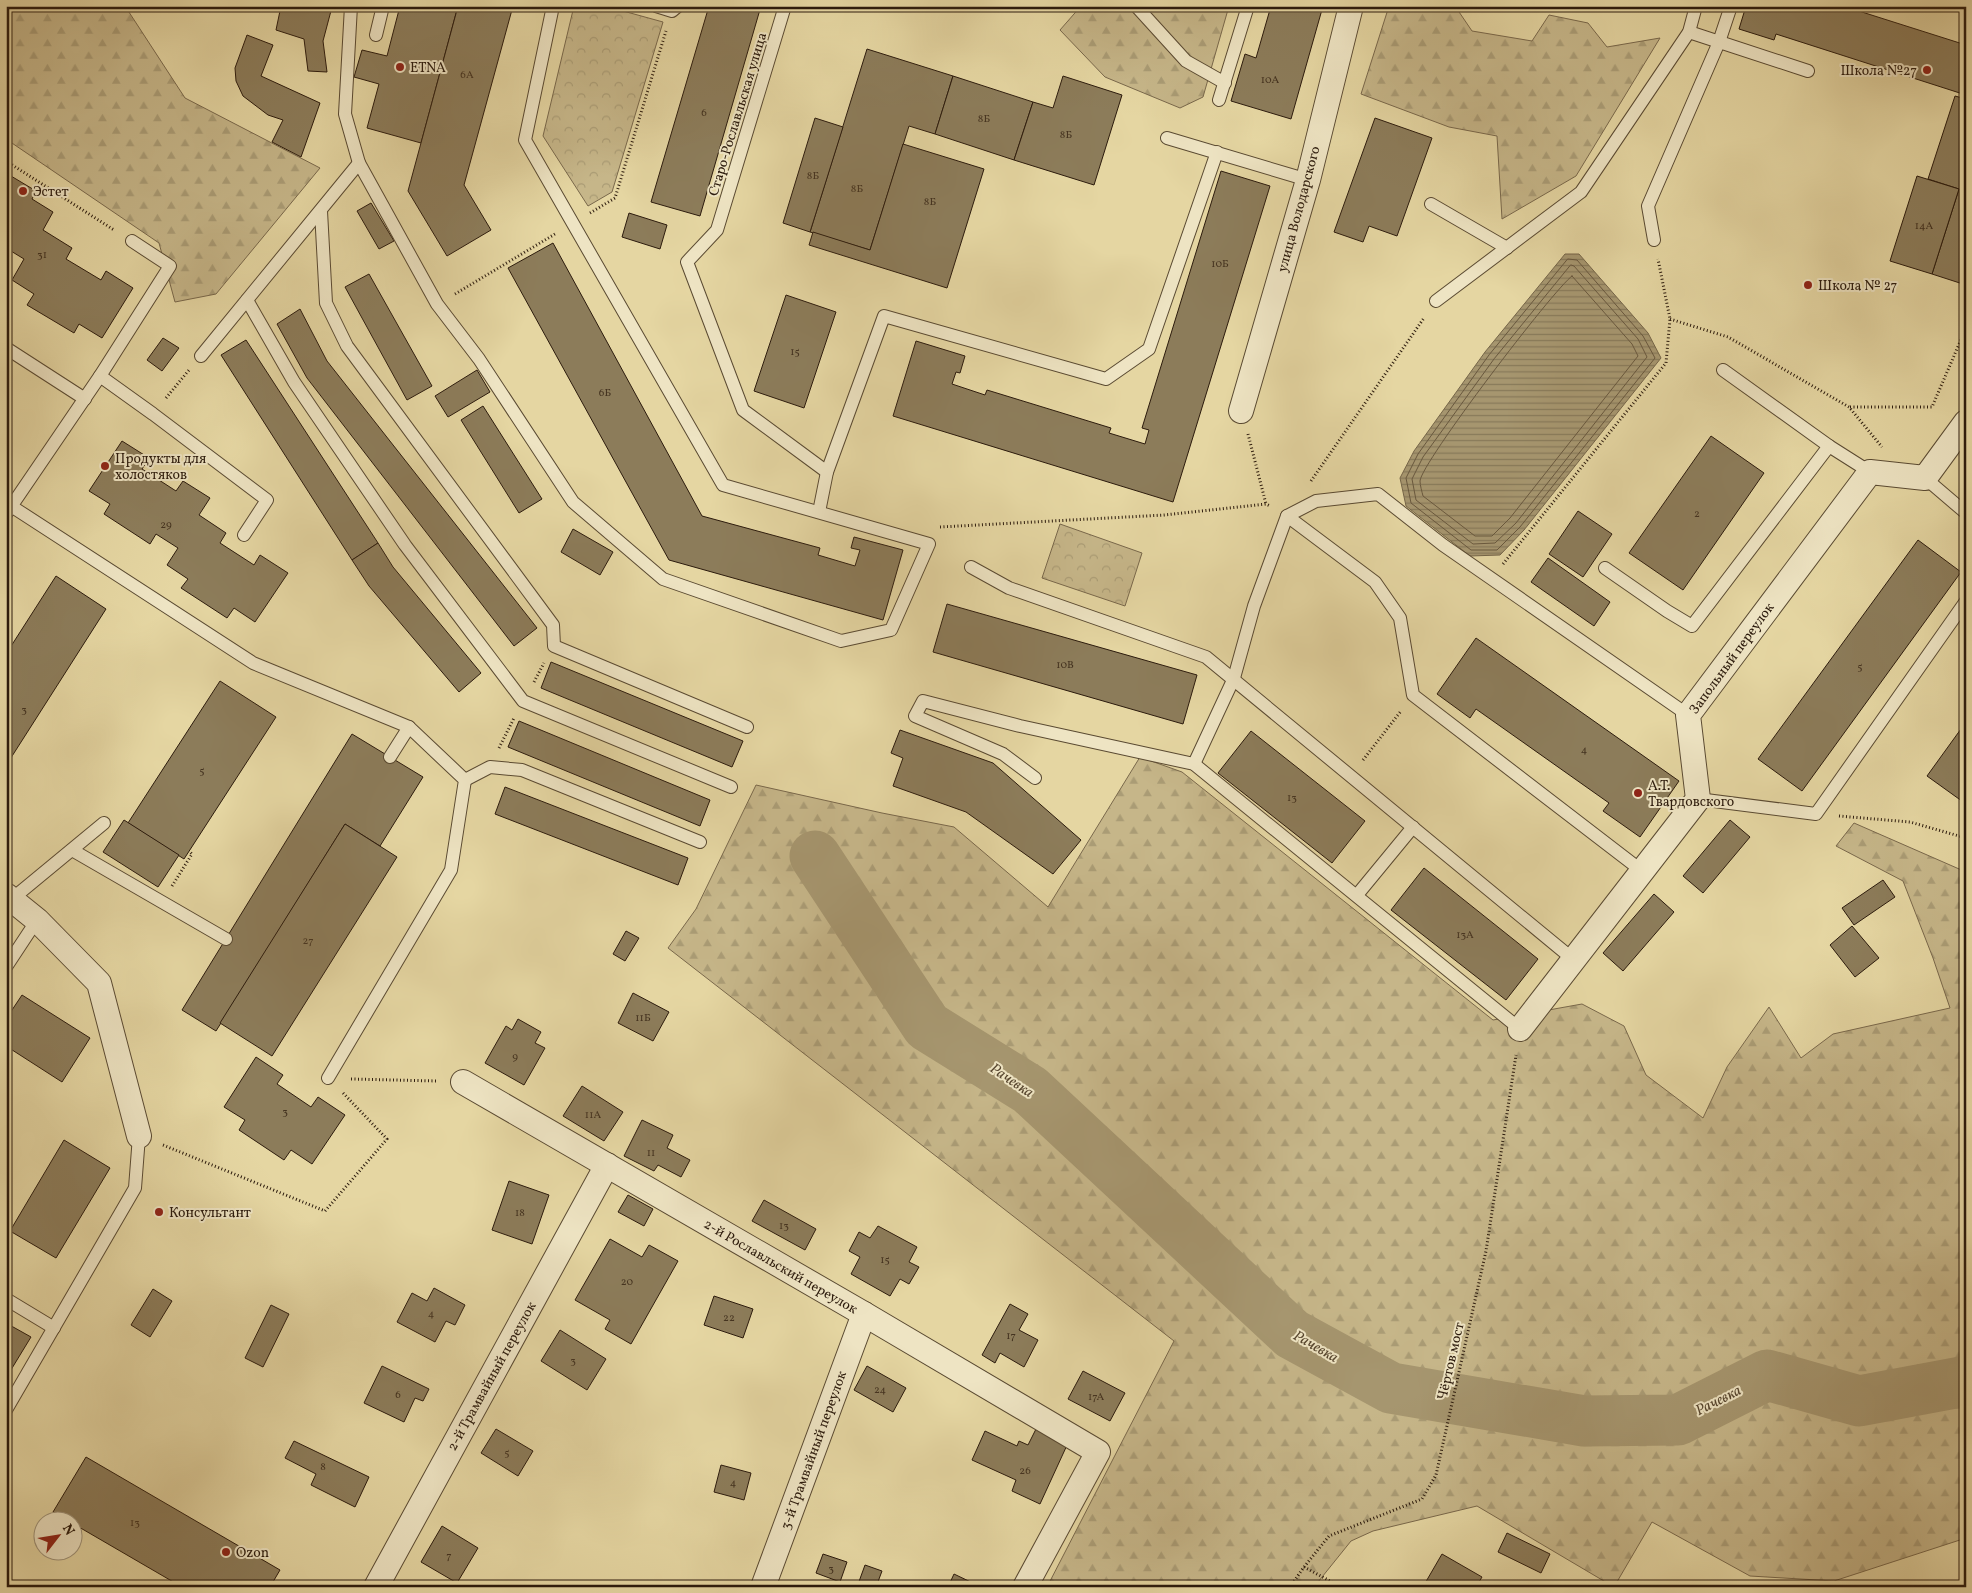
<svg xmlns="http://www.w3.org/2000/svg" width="1972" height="1593" font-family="Vollkorn,serif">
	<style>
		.forest { fill: url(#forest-firs); stroke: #79684b }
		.park { fill: url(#park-crowns); stroke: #79684b }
		.water { fill: url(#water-rules); stroke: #756548 }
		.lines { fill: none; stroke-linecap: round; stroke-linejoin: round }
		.shore { stroke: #69583e; stroke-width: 1 }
		.river { stroke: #a6966f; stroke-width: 51 }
		.building { fill: #8c7c5a; stroke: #2c1b0d }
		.lane-casing { stroke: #5a4a32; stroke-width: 14 }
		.street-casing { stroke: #5a4a32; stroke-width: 26 }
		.path { stroke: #2c1b0d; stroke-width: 3; stroke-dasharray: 1 2.5; stroke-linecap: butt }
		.lane { stroke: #eee4c3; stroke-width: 12 }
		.street { stroke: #eee4c3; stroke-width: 24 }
		.poi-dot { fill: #8f2418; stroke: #eee4c3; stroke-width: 2 }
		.labels { text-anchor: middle; stroke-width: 4; stroke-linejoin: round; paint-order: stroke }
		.number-label { font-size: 11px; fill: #443320 }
		.poi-label { font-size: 14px; fill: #2c1b0d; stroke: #eee4c3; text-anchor: start }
		.street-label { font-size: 14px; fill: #2c1b0d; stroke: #eee4c3 }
		.water-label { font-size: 15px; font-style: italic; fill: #57462f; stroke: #eee4c3 }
	</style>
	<defs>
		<pattern id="forest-firs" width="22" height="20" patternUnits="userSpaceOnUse" patternTransform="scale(1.25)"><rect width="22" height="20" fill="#c6b689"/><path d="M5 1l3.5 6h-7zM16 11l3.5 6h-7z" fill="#aa9c75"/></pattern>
		<pattern id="park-crowns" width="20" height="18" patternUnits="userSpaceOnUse" patternTransform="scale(1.25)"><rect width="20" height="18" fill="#c6b689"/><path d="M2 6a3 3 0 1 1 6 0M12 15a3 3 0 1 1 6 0" fill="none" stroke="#aa9c75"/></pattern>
		<pattern id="water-rules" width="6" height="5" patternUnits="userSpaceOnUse" patternTransform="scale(1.25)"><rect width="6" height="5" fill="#a6966f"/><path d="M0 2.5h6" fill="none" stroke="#877a5a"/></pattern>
	</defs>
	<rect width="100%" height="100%" fill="#e5d6a2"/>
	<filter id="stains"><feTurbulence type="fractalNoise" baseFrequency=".004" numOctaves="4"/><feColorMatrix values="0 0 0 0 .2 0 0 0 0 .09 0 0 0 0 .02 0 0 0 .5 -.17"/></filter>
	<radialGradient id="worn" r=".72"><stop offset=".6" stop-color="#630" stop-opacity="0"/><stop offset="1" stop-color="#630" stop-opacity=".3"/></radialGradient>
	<g class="forest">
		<path d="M6,6h119l60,92 135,70 -104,126 -41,8 -16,-59 -153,-104z"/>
		<path d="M1081,6h148l-26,91 -23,11 -75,-31 -45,-47z"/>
		<path d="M1389,6h66l17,25 60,10 17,-26 39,8 19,24 53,-9 -84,138 -74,43 -5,-83 -48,-9 -88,-33z"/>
		<path d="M1140,757l42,15 311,248 89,-16 42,22 22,49 57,43 24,-51 42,-60 32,51 32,-24 117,-26 -17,-50 -30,-77 -67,-35 18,-23 112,49v666l-132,43 -84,-5 -98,-54 -38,65 -137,-81 -104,25 -22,10 -37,46h-267l127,-246 -506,-393 28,-39 60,-124 126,28 72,14 94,80z"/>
	</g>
	<g class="park">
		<path d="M574,6h31l58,16 -51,170 -24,14 -45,-70z"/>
		<path d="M1060,524l82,29 -17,53 -83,-28z"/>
	</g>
	<path class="water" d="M1565,254h14l69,79 13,25 -137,172 -24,25 -30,1 -64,-50 -6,-28 14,-27 71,-99z"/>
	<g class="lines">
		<g class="shore">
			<path d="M1568,259l9,1 66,76 12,22 -135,169 -23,23h-26l-60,-47 -5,-25 12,-24 71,-99z"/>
			<path d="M1571,265l3,1 64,73 9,18 -131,166 -21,20 -22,1 -57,-44 -4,-21 11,-22 71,-98z"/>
			<path d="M1572,276l60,68 6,12 -128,162 -18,18h-17l-52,-40c-1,-4 -3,-11 -3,-15 1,-18 133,-191 152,-205z"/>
		</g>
		<path class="river" d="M815,856l112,170 103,64 262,244 99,54 193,33 94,-1 89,-45 92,26 107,-20"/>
	</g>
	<g class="building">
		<path d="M281,6l51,1 -9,34 4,31 -19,-1 -4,-32 -28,-9z"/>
		<path d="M400,6h58l-37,137 -54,-15 12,-44 -25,-7 8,-27 25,6z"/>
		<path d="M458,6h55l-49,179 27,45 -44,26 -39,-65z"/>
		<path d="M709,6h52l-61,210 -49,-14z"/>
		<path d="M1271,6h52l-32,113 -60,-18 14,-47 11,4z"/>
		<path d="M1746,6h97l123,39v50l-190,-61 -2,6 -35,-11z"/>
		<path d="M247,35l26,10 -12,31 59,27 -19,54 -29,-15 11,-22 -15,-5 -25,-19 -7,-15 -1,-13z"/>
		<path d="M867,49l86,27 -18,58 -26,-8 -39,124 -60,-18z"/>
		<path d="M953,76l80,26 -19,58 -79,-26z"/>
		<path d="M1063,76l59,19 -28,90 -80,-25 19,-58 20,6z"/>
		<path d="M1955,96l11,3v186l-34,-11 27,-85 -31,-10z"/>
		<path d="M815,118l28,9 -33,105 -27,-9z"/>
		<path d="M1375,118l57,20 -35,98 -28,-10 -6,16 -29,-10z"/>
		<path d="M903,144l81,25 -37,119 -138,-43 4,-13 57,18z"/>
		<path d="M1221,171l49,15 -97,316 -280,-86 23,-75 49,15 -5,17 -4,-1 -4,12 33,11 2,-5 124,38 -2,5 36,11 4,-14 -7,-2z"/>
		<path d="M6,173l30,18 -4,8 21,13 -10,18 29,18 -6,11 35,21 5,-9 27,17 -31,50 -23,-14 -5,9 -47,-28 7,-11 -22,-14 12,-21 -18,-11z"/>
		<path d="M1917,176l42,13 -27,85 -42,-13z"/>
		<path d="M371,203l23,38 -15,8 -22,-38z"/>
		<path d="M629,213l38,12 -7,24 -38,-12z"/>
		<path d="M553,243l149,273 118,32 -2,7 37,11 5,-16 -9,-2 3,-11 49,13 -20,70 -214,-60 -161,-292z"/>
		<path d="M369,274l63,112 -25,14 -62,-113z"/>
		<path d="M786,295l50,17 -32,96 -50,-17z"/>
		<path d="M300,309l27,52 210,267 -23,18 -207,-268 -30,-54z"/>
		<path d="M163,338l16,10 -17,23 -15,-11z"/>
		<path d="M246,340l132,203 -26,17 -131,-205z"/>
		<path d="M477,370l13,22 -42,25 -13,-21z"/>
		<path d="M483,406l59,93 -23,14 -58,-93z"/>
		<path d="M1711,436l53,37 -81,117 -54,-37z"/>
		<path d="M122,441l27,17 -7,11 34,22 7,-10 27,17 -11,17 27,18 -6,10 34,22 6,-10 28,18 -33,49 -21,-14 -7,10 -46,-30 7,-9 -21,-14 11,-17 -22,-14 -6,10 -46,-30 6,-10 -21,-13z"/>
		<path d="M1578,511l34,23 -29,43 -34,-23z"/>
		<path d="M573,529l40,23 -13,23 -39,-23z"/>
		<path d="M1918,540l43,32 -159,219 -44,-32z"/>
		<path d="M378,543l15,24 88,106 -22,19 -90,-106 -17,-26z"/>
		<path d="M1548,558l62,44 -16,24 -63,-44z"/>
		<path d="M56,576l50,33 -99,155 -1,-110z"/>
		<path d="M947,604l250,71 -14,49 -250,-72z"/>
		<path d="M1476,638l203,143 -39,56 -37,-26 6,-8 -133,-94 -6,9 -33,-24z"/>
		<path d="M551,662l192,79 -11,26 -191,-79z"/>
		<path d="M220,681l56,36 -92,142 -56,-36z"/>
		<path d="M519,721l191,79 -10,26 -192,-79z"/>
		<path d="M1966,722v82l-39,-28z"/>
		<path d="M900,730l93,33 88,77 -28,34 -87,-62 -73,-26 10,-28 -12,-5z"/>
		<path d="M1251,731l114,90 -33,42 -114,-90z"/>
		<path d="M352,734l71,43 -43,69 -35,-22 -129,207 -34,-21z"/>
		<path d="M505,787l183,71 -10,27 -183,-71z"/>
		<path d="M124,820l55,35 -21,32 -55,-35z"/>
		<path d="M1730,820l20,17 -47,56 -20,-17z"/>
		<path d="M345,824l52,33 -125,199 -52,-33z"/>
		<path d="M1424,868l114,91 -32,41 -115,-90z"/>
		<path d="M1883,880l12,17 -41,28 -12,-17z"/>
		<path d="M1654,894l20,18 -51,59 -20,-18z"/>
		<path d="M1852,926l27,32 -24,19 -25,-32z"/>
		<path d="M626,931l13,7 -14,23 -12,-7z"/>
		<path d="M633,993l36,19 -16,29 -35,-18z"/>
		<path d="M22,995l68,43 -28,44 -56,-36v-27z"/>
		<path d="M518,1019l23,13 -6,11 10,5 -21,37 -39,-22 21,-37 6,4z"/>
		<path d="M256,1057l27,18 -6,9 34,23 7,-10 27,18 -33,49 -21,-14 -7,10 -45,-30 6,-10 -21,-13z"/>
		<path d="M582,1086l41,26 -19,29 -41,-25z"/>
		<path d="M642,1120l31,15 -6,13 23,12 -9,17 -23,-12 -4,6 -30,-15z"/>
		<path d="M64,1140l46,28 -54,90 -46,-27z"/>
		<path d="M509,1181l40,14 -17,49 -40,-14z"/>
		<path d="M628,1195l25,14 -9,17 -26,-14z"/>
		<path d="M764,1200l52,29 -11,21 -53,-29z"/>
		<path d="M878,1226l39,21 -8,15 10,5 -10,17 -9,-5 -10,17 -39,-22 9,-17 -11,-6 10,-19 11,6z"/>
		<path d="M610,1239l32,18 7,-12 29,16 -47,83 -26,-15 5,-9 -35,-20z"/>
		<path d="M434,1288l31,17 -10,20 -9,-4 -11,21 -38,-20 15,-29 15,8z"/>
		<path d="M153,1289l19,12 -22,36 -19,-12z"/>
		<path d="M714,1296l39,13 -10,29 -39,-13z"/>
		<path d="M1010,1304l18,10 -9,16 19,10 -14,27 -24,-14 -5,10 -13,-8z"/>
		<path d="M271,1305l18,9 -26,53 -18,-9z"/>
		<path d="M6,1323l25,14 -25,41z"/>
		<path d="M560,1330l46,29 -19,31 -46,-29z"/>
		<path d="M382,1366l47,23 -6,12 -8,-3 -11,24 -40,-19z"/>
		<path d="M867,1366l39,22 -13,24 -39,-22z"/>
		<path d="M1083,1371l42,22 -15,28 -42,-22z"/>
		<path d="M496,1429l37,22 -15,25 -37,-23z"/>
		<path d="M1036,1429l32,14 -28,61 -28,-13 4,-11 -44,-20 13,-29 32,15 2,-5 9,4z"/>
		<path d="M294,1441l75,36 -14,30 -44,-22 5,-11 -31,-16z"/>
		<path d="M86,1457l194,113 -10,17h-88l-110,-64v-3h-4l-15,-8z"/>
		<path d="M721,1465l30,8 -7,27 -30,-8z"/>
		<path d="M442,1526l36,22 -21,35 -36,-21z"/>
		<path d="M1507,1533l43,21 -9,19 -43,-21z"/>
		<path d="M823,1554l24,8 -7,20 -24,-9z"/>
		<path d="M1442,1554l40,23 -6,10 -52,-2z"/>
		<path d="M865,1565l17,6 -6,16h-19z"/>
		<path d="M954,1574l23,11 -1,2h-28z"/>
	</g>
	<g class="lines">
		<g class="lane-casing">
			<g id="lane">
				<path d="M351,6l-6,108 14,49 78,141 42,55 94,143 90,77 178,62 50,-11 38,-86 -206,-59 -198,-345 28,-134"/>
				<path d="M656,6l16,5 6,-5"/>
				<path d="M785,6l-68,224 -30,32 56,148 84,62"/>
				<path d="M1136,6l50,55 39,22"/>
				<path d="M1689,32l119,39"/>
				<path d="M376,35l7,-29"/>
				<path d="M1219,100l29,-94"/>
				<path d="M1167,138l141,42"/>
				<path d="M1431,204l76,44"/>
				<path d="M321,211l5,92 21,43 206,279 1,21 193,81"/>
				<path d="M1654,240l-6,-34 71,-164 12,-36"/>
				<path d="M247,300l47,82 111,163 118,156 208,86"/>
				<path d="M1436,301l145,-109 108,-160 7,-26"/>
				<path d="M6,348l79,51"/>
				<path d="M201,356l158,-193"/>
				<path d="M1723,370l106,76"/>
				<path d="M100,376l70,-110 -38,-25"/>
				<path d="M1925,478l41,35"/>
				<path d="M11,506l242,157 156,64 56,53 -14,90 -123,208"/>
				<path d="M819,512l8,-40 57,-156 222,63 43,-30 68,-197"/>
				<path d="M6,514l94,-138 53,38 114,86 -23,35"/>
				<path d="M1287,516l88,66 25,36 13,77 229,176"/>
				<path d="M971,567l38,21 197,69 368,303"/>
				<path d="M1605,568l62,43 25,15 137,-180 41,26"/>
				<path d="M390,757l19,-30"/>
				<path d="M1194,764l40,-86 20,-72 33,-90 29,-15 62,-7 65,51 245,170"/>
				<path d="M1035,778l-32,-24 -88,-38 8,-15 97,25 174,38 326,265"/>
				<path d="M465,780l25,-13 32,3 178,72"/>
				<path d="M1698,799l118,15 150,-213"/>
				<path d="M72,850l154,89"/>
				<path d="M1357,895l56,-68"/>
				<path d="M12,899l92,-76"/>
				<path d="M6,967l31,-47"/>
				<path d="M6,1299l48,29"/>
				<path d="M6,1410l129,-222 4,-52"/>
			</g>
		</g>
		<g class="street-casing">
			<g id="street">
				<path d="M1241,411l67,-231 43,-174"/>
				<path d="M6,895l31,25 62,63 40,153"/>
				<path d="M1520,1029l178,-230 -10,-84 182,-243 55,6 41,-56"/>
				<path d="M463,1082l401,232 234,138 -73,135"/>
				<path d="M376,1587l231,-422"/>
				<path d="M763,1587l101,-273"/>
			</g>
		</g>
		<g class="path">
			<path d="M6,161l108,69"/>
			<path d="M590,213l25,-15 51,-167"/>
			<path d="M455,294l100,-60"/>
			<path d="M1670,319l58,18 121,70 33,40"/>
			<path d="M166,398l23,-28"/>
			<path d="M1850,407h82l34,-79"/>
			<path d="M1248,434l18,70"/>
			<path d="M1311,481l113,-163"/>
			<path d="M940,527l224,-12 102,-11 4,2"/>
			<path d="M1503,564l163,-201 4,-44 -12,-60"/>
			<path d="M534,682l10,-19"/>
			<path d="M499,748l15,-30"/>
			<path d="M1363,760l38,-49"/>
			<path d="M1839,816l71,6 56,16"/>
			<path d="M172,886l20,-32 -3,-3"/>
			<path d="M351,1079l86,2"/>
			<path d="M163,1145l162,66 62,-72 -44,-46"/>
			<path d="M1304,1567l37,20"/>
			<path d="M1290,1587l14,-20 25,-31 93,-37 14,-24 50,-224 30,-196"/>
		</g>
		<use href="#lane" class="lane"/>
		<use href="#street" class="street"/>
	</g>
	<g class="poi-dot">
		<circle cx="400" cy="67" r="5"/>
		<circle cx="1927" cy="70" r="5"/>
		<circle cx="23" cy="191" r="5"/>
		<circle cx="1808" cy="285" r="5"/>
		<circle cx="105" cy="466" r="5"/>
		<circle cx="1638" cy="793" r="5"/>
		<circle cx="159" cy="1212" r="5"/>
		<circle cx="226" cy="1552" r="5"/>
	</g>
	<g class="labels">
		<g class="number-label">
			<text x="467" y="78">6А</text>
			<text x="1270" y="83">10А</text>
			<text x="704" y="116">6</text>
			<text x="984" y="122">8Б</text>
			<text x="1066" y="138">8Б</text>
			<text x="813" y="179">8Б</text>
			<text x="857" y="192">8Б</text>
			<text x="930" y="205">8Б</text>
			<text x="1924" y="229">14А</text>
			<text x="42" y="258">31</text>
			<text x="1220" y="267">10Б</text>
			<text x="795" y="355">15</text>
			<text x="605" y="396">6Б</text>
			<text x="1697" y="517">2</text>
			<text x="166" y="528">29</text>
			<text x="1065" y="668">10В</text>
			<text x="1860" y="670">5</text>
			<text x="24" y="713">3</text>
			<text x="1584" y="753">4</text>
			<text x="202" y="774">5</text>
			<text x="1292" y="801">13</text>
			<text x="1465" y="938">13А</text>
			<text x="308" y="944">27</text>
			<text x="643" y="1021">11Б</text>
			<text x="515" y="1060">9</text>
			<text x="285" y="1115">3</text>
			<text x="593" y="1118">11А</text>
			<text x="651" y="1156">11</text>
			<text x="520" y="1216">18</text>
			<text x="784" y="1229">13</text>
			<text x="885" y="1263">15</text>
			<text x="627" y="1285">20</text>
			<text x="431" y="1317">4</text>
			<text x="729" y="1321">22</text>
			<text x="1011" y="1339">17</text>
			<text x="573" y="1364">3</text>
			<text x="880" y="1393">24</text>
			<text x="398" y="1398">6</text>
			<text x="1096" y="1400">17А</text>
			<text x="507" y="1456">5</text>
			<text x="323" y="1470">8</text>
			<text x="1025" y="1474">26</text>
			<text x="733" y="1486">4</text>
			<text x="135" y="1526">13</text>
			<text x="449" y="1559">7</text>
			<text x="831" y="1572">3</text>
		</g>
		<g class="poi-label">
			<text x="410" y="72">ETNA</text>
			<text x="1917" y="75" text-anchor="end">Школа №27</text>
			<text x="33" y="196">Эстет</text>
			<text x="1818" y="290">Школа № 27</text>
			<text x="115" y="463">Продукты для<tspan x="115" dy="16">холостяков</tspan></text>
			<text x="1648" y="790">А.Т.<tspan x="1648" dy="16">Твардовского</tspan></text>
			<text x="169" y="1217">Консультант</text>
			<text x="236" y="1557">Ozon</text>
		</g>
		<g class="street-label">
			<text transform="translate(737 114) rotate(-73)" y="5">Старо-Рославльская улица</text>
			<text transform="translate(1298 209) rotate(-75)" y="5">улица Володарского</text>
			<text transform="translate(1731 658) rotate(-54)" y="5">Запольный переулок</text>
			<text transform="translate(781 1266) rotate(30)" y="5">2-й Рославльский переулок</text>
			<text transform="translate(1450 1361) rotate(-77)" y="5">Чёртов мост</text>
			<text transform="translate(491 1376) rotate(-61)" y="5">2-й Трамвайный переулок</text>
			<text transform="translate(813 1450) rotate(-70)" y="5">3-й Трамвайный переулок</text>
		</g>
		<g class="water-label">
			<text transform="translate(1012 1080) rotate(34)" y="5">Рачевка</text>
			<text transform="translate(1316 1346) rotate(30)" y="5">Рачевка</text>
			<text transform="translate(1718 1400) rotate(-27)" y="5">Рачевка</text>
		</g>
	</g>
	<rect width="1972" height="1593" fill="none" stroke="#e5d6a2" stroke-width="25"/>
	<rect x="8" y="8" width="1957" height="1578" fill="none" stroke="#2c1b0d" stroke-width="2.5"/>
	<rect x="12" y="12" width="1947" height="1568" fill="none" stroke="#2c1b0d"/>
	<g transform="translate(58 1536) rotate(59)"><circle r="24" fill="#eee4c3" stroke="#a0947a"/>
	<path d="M0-4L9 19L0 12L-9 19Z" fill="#8f2418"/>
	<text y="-8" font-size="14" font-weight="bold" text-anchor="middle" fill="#2c1b0d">N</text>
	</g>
	<rect width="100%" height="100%" filter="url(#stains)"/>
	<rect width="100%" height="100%" fill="url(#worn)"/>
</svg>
